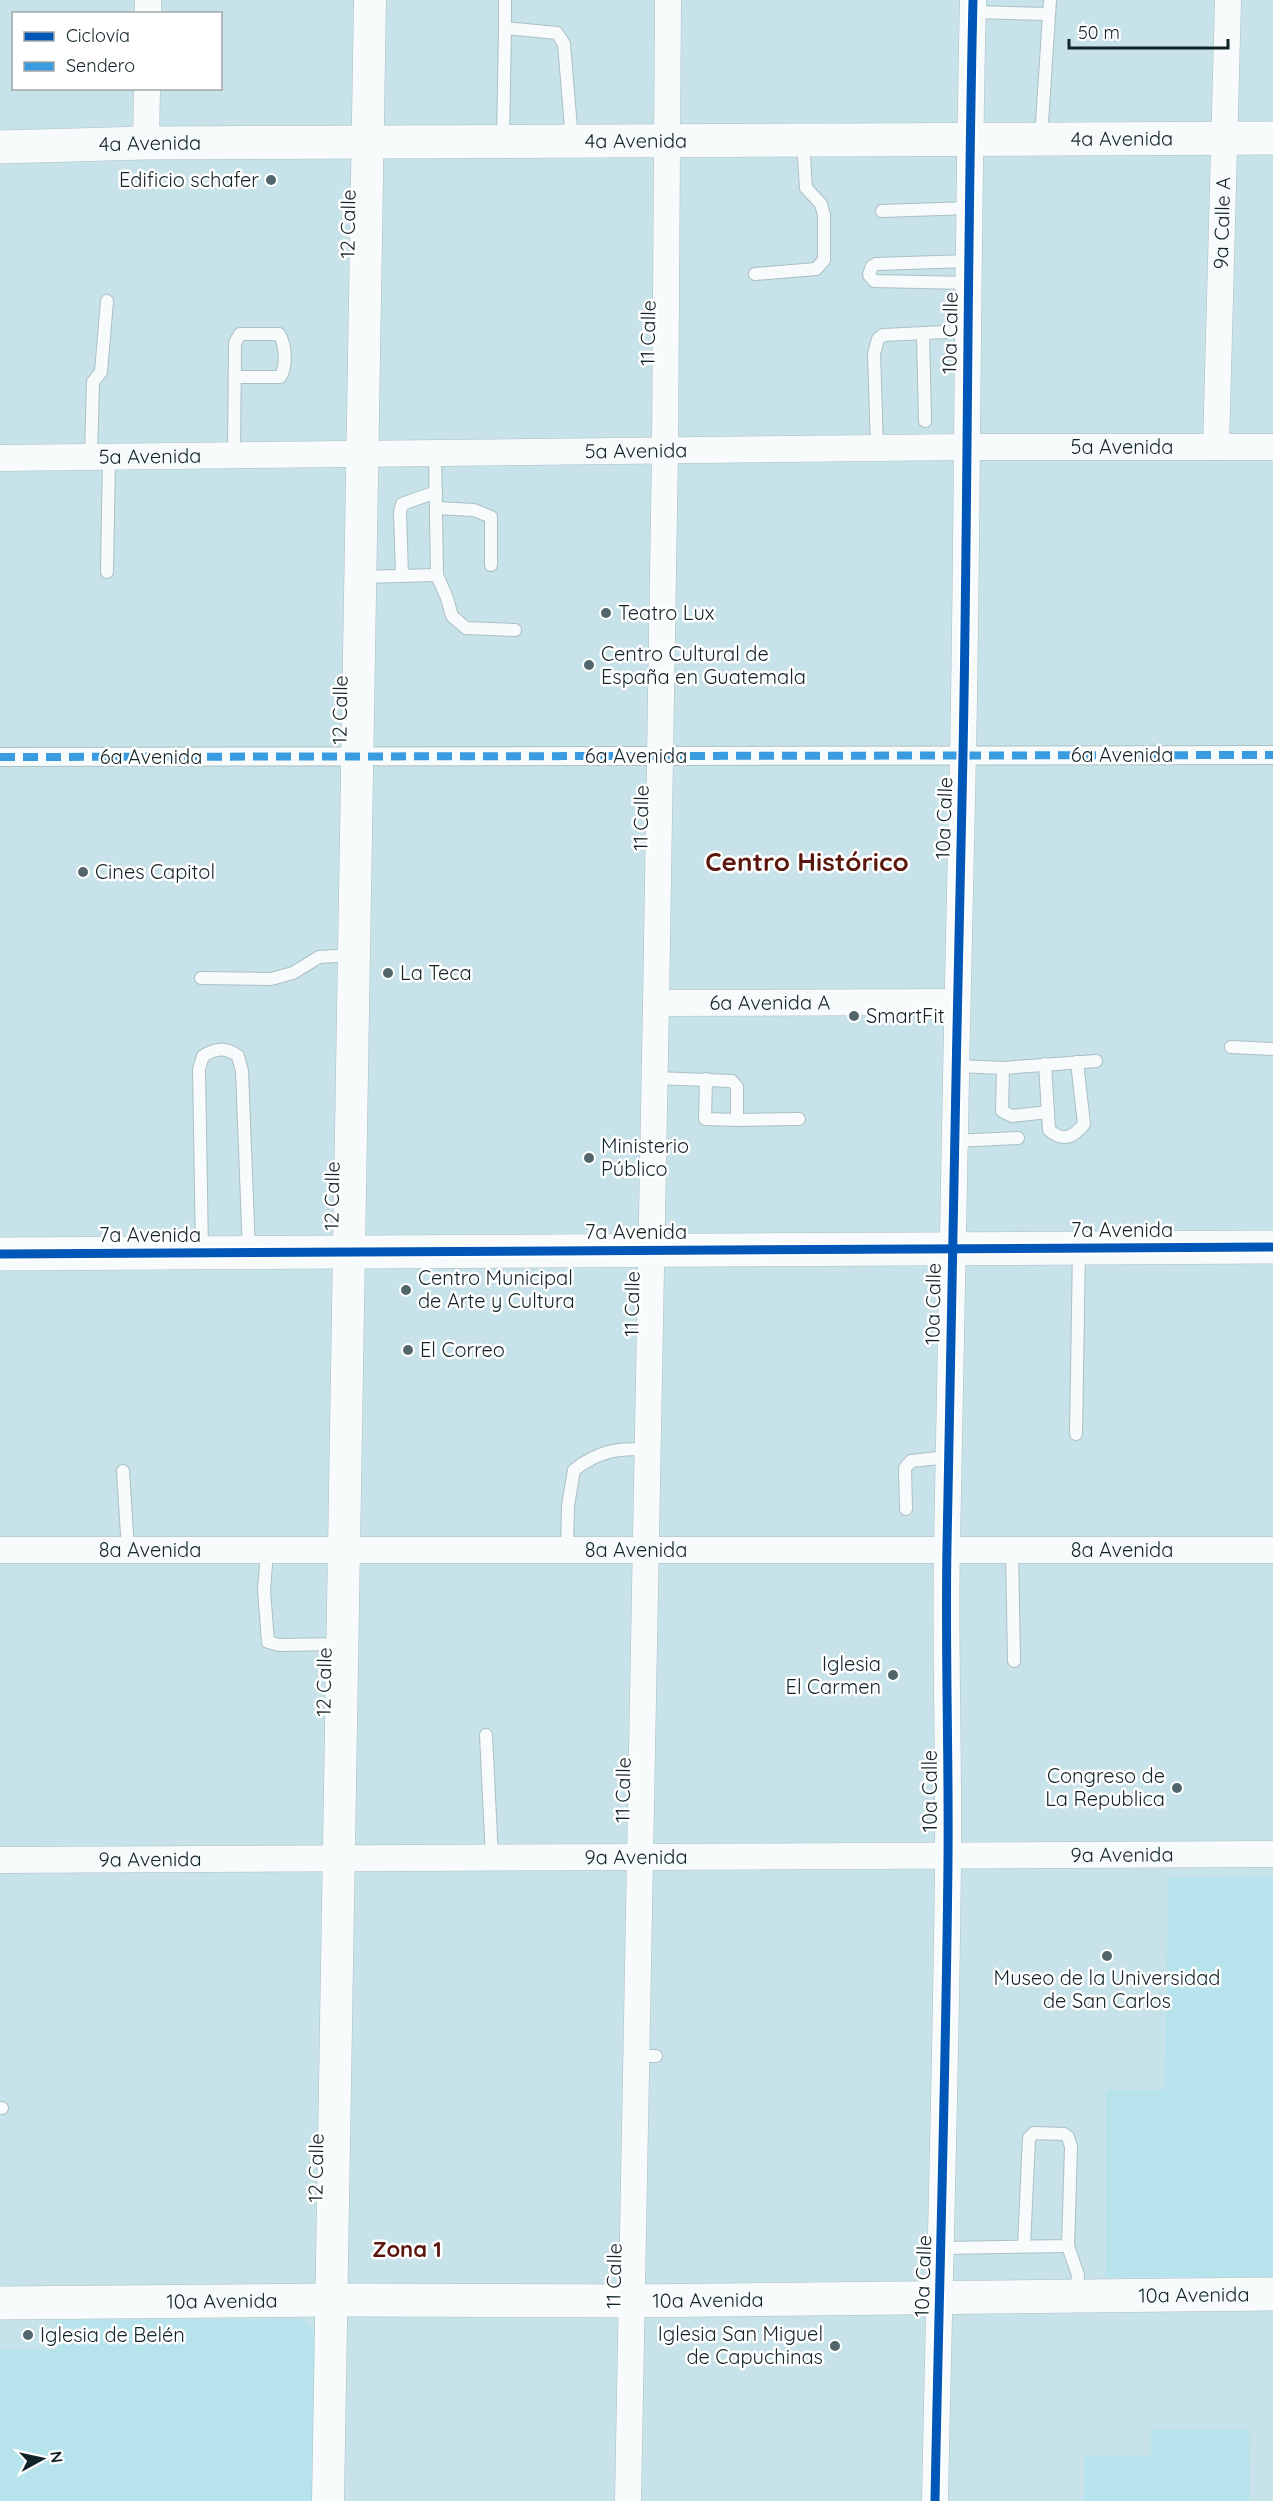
<svg xmlns="http://www.w3.org/2000/svg" width="1273" height="2501" font-family="Quicksand,sans-serif">
	<style>
		.built { fill: #b6e3ec }
		.lines { fill: none; stroke-linecap: round; stroke-linejoin: round }
		.service-casing { stroke: #abc0c4; stroke-width: 14 }
		.pedestrian-casing { stroke: #abc0c4; stroke-width: 20 }
		.minor-casing { stroke: #abc0c4; stroke-width: 27 }
		.tertiary-casing { stroke: #abc0c4; stroke-width: 33 }
		.secondary-casing { stroke: #abc0c4; stroke-width: 34 }
		.primary-casing { stroke: #abc0c4; stroke-width: 34 }
		.service { stroke: #f7fbfc; stroke-width: 12 }
		.pedestrian { stroke: #f7fbfc; stroke-width: 18 }
		.minor { stroke: #f7fbfc; stroke-width: 26 }
		.tertiary { stroke: #f7fbfc; stroke-width: 32 }
		.secondary { stroke: #f7fbfc; stroke-width: 33 }
		.primary { stroke: #f7fbfc; stroke-width: 33 }
		.quiet { stroke: #3a9ce0; stroke-width: 8; stroke-dasharray: 15 8; stroke-linecap: butt }
		.cycleway-casing { stroke: #fff; stroke-width: 13 }
		.cycleway { stroke: #0057b8; stroke-width: 9 }
		.poi-dot { fill: #51666b; stroke: #fff; stroke-width: 2 }
		.labels { text-anchor: middle; stroke-width: 5; stroke-linejoin: round; paint-order: stroke }
		.street-label { font-size: 20px; fill: #112428; stroke: #fff }
		.poi-label { font-size: 20px; fill: #112428; stroke: #fff; text-anchor: start }
		.quarter-label { font-size: 22px; font-weight: bold; fill: #5b170e; stroke: #fff }
		.district-label { font-size: 26px; font-weight: bold; fill: #5b170e; stroke: #fff }
	</style>
	<rect width="100%" height="100%" fill="#c7e2e8"/>
	<g class="built">
		<path d="M1273,1877v400h-167v-187h59l3,-212z"/>
		<path d="M302,2319l14,15 -3,167h-313v-151h56v-30z"/>
		<path d="M1151,2430h98l1,71h-166v-45l67,1z"/>
	</g>
	<g class="lines">
		<g class="service-casing">
			<g id="service">
				<path d="M505,0v28l52,5 7,11 8,96"/>
				<path d="M973,12l75,2"/>
				<path d="M1041,138l9,-138"/>
				<path d="M503,141l2,-113"/>
				<path d="M882,211l87,-3"/>
				<path d="M755,274l61,-5 8,-9v-45l-3,-11 -15,-16 -3,-46"/>
				<path d="M968,283l-94,-2 -5,-6 3,-9 4,-2 92,-3"/>
				<path d="M923,333l2,88"/>
				<path d="M877,448l-3,-94 4,-15 5,-4 84,-4"/>
				<path d="M435,453l2,122 10,23 5,18 14,12 49,2"/>
				<path d="M234,455l1,-112 5,-9h39c7,11 8,33 1,43h-45"/>
				<path d="M91,457l2,-75 8,-10 6,-71"/>
				<path d="M436,508l38,2 17,7v48"/>
				<path d="M107,572l2,-115"/>
				<path d="M402,576l-2,-64 2,-8 34,-12"/>
				<path d="M360,577l77,-2"/>
				<path d="M201,978l70,1 22,-6 26,-16 34,-2"/>
				<path d="M1231,1047l42,2"/>
				<path d="M1045,1064l4,66c14,12 24,8 35,-6l-7,-62"/>
				<path d="M958,1066l45,2 93,-7"/>
				<path d="M1003,1068l-1,43 10,5 36,-4"/>
				<path d="M655,1078l77,3 5,6v33l62,-1"/>
				<path d="M706,1079l-1,40 32,1"/>
				<path d="M953,1141l65,-3"/>
				<path d="M202,1251l-3,-182 4,-13c13,-8 22,-9 35,0l4,15 7,181"/>
				<path d="M1076,1434l3,-185"/>
				<path d="M123,1471l5,80"/>
				<path d="M906,1509l-1,-41 6,-7 37,-4"/>
				<path d="M567,1550l1,-44 6,-36c23,-18 44,-23 73,-20"/>
				<path d="M267,1551l-3,39 4,52 11,3 62,-1"/>
				<path d="M1012,1551l2,110"/>
				<path d="M486,1735l6,123"/>
				<path d="M636,2056h20"/>
				<path d="M0,2108h2"/>
				<path d="M1068,2246l10,29 -2,19"/>
				<path d="M942,2248l126,-2 3,-99 -3,-10 -4,-3 -30,-1 -5,5 -5,108"/>
			</g>
		</g>
		<g class="pedestrian-casing">
			<path id="pedestrian" d="M0,757l1273,-2"/>
		</g>
		<g class="minor-casing">
			<g id="minor">
				<path d="M148,14v-14"/>
				<path d="M146,143l1,-55"/>
				<path id="s1" d="M1216,447l12,-447"/>
				<path id="s2" d="M0,458l966,-11h307"/>
				<path id="s3" d="M656,1003l301,-1"/>
				<path id="s4" d="M0,1550h1273"/>
				<path id="s5" d="M0,1860l1273,-6"/>
				<path d="M628,2501l28,-1498 9,-552 3,-451"/>
				<path d="M935,2501c4,-214 11,-427 13,-641 1,-105 -3,-209 -1,-314 3,-264 11,-528 16,-792 5,-251 4,-503 10,-754"/>
			</g>
		</g>
		<g class="tertiary-casing">
			<path id="tertiary" d="M328,2501l42,-2501"/>
		</g>
		<g class="secondary-casing">
			<g id="secondary">
				<path id="s6" d="M0,2303l331,-3 301,1 641,-7"/>
			</g>
		</g>
		<g class="primary-casing">
			<g id="primary">
				<path id="s7" d="M0,147l146,-4 1127,-5"/>
				<path d="M0,1254l1273,-7"/>
			</g>
		</g>
		<use href="#service" class="service"/>
		<use href="#pedestrian" class="pedestrian"/>
		<use href="#minor" class="minor"/>
		<use href="#tertiary" class="tertiary"/>
		<use href="#secondary" class="secondary"/>
		<use href="#primary" class="primary"/>
		<path class="quiet" d="M0,757l1273,-2"/>
		<g class="cycleway-casing">
			<g id="cycleway">
				<path d="M0,1254l1273,-7"/>
				<path d="M935,2501c4,-214 11,-427 13,-641 1,-105 -3,-209 -1,-314 3,-264 11,-528 16,-792 5,-251 4,-503 10,-754"/>
			</g>
		</g>
		<use href="#cycleway" class="cycleway"/>
	</g>
	<g class="poi-dot">
		<circle cx="271" cy="180" r="6"/>
		<circle cx="606" cy="613" r="6"/>
		<circle cx="589" cy="665" r="6"/>
		<circle cx="83" cy="872" r="6"/>
		<circle cx="388" cy="973" r="6"/>
		<circle cx="854" cy="1016" r="6"/>
		<circle cx="589" cy="1158" r="6"/>
		<circle cx="406" cy="1290" r="6"/>
		<circle cx="408" cy="1350" r="6"/>
		<circle cx="893" cy="1675" r="6"/>
		<circle cx="1177" cy="1788" r="6"/>
		<circle cx="1107" cy="1956" r="6"/>
		<circle cx="28" cy="2335" r="6"/>
		<circle cx="835" cy="2346" r="6"/>
	</g>
	<g class="labels">
		<g class="street-label">
			<text dy="7" stroke="none"><textPath href="#s7" startOffset="1122">4a Avenida</textPath></text>
			<text dy="7" stroke="none"><textPath href="#s7" startOffset="636">4a Avenida</textPath></text>
			<text dy="7" stroke="none"><textPath href="#s7" startOffset="150">4a Avenida</textPath></text>
			<text transform="translate(348 224) rotate(-89)" y="7">12 Calle</text>
			<text dy="7" stroke="none"><textPath href="#s1" startOffset="224">9a Calle A</textPath></text>
			<text transform="translate(648 333) rotate(-89)" y="7">11 Calle</text>
			<text transform="translate(950 333) rotate(-89)" y="7">10a Calle</text>
			<text dy="7" stroke="none"><textPath href="#s2" startOffset="1122">5a Avenida</textPath></text>
			<text dy="7" stroke="none"><textPath href="#s2" startOffset="636">5a Avenida</textPath></text>
			<text dy="7" stroke="none"><textPath href="#s2" startOffset="150">5a Avenida</textPath></text>
			<text transform="translate(340 710) rotate(-89)" y="7">12 Calle</text>
			<text x="1122" y="762">6a Avenida</text>
			<text x="636" y="763">6a Avenida</text>
			<text x="151" y="764">6a Avenida</text>
			<text transform="translate(641 818) rotate(-89)" y="7">11 Calle</text>
			<text transform="translate(944 818) rotate(-88)" y="7">10a Calle</text>
			<text dy="7" stroke="none"><textPath href="#s3" startOffset="114">6a Avenida A</textPath></text>
			<text transform="translate(332 1196) rotate(-89)" y="7">12 Calle</text>
			<text x="1122" y="1237">7a Avenida</text>
			<text x="636" y="1239">7a Avenida</text>
			<text x="150" y="1242">7a Avenida</text>
			<text transform="translate(632 1304) rotate(-89)" y="7">11 Calle</text>
			<text transform="translate(933 1304) rotate(-89)" y="7">10a Calle</text>
			<text dy="7" stroke="none"><textPath href="#s4" startOffset="636">8a Avenida</textPath></text>
			<text dy="7" stroke="none"><textPath href="#s4" startOffset="150">8a Avenida</textPath></text>
			<text dy="7" stroke="none"><textPath href="#s4" startOffset="1122">8a Avenida</textPath></text>
			<text transform="translate(324 1682) rotate(-89)" y="7">12 Calle</text>
			<text transform="translate(623 1790) rotate(-89)" y="7">11 Calle</text>
			<text transform="translate(930 1791) rotate(-90)" y="7">10a Calle</text>
			<text dy="7" stroke="none"><textPath href="#s5" startOffset="1122">9a Avenida</textPath></text>
			<text dy="7" stroke="none"><textPath href="#s5" startOffset="636">9a Avenida</textPath></text>
			<text dy="7" stroke="none"><textPath href="#s5" startOffset="150">9a Avenida</textPath></text>
			<text transform="translate(316 2168) rotate(-89)" y="7">12 Calle</text>
			<text transform="translate(614 2276) rotate(-89)" y="7">11 Calle</text>
			<text transform="translate(923 2276) rotate(-88)" y="7">10a Calle</text>
			<text dy="7" stroke="none"><textPath href="#s6" startOffset="1194">10a Avenida</textPath></text>
			<text dy="7" stroke="none"><textPath href="#s6" startOffset="708">10a Avenida</textPath></text>
			<text dy="7" stroke="none"><textPath href="#s6" startOffset="222">10a Avenida</textPath></text>
		</g>
		<g class="poi-label">
			<text x="259" y="187" text-anchor="end">Edificio schafer</text>
			<text x="618" y="620">Teatro Lux</text>
			<text x="601" y="661">Centro Cultural de<tspan x="601" dy="23">España en Guatemala</tspan></text>
			<text x="95" y="879">Cines Capitol</text>
			<text x="400" y="980">La Teca</text>
			<text x="866" y="1023">SmartFit</text>
			<text x="601" y="1153">Ministerio<tspan x="601" dy="23">Público</tspan></text>
			<text x="418" y="1285">Centro Municipal<tspan x="418" dy="23">de Arte y Cultura</tspan></text>
			<text x="420" y="1357">El Correo</text>
			<text x="881" y="1671" text-anchor="end">Iglesia<tspan x="881" dy="23">El Carmen</tspan></text>
			<text x="1165" y="1783" text-anchor="end">Congreso de<tspan x="1165" dy="23">La Republica</tspan></text>
			<text x="1107" y="1985" text-anchor="middle">Museo de la Universidad<tspan x="1107" dy="23">de San Carlos</tspan></text>
			<text x="823" y="2341" text-anchor="end">Iglesia San Miguel<tspan x="823" dy="23">de Capuchinas</tspan></text>
			<text x="40" y="2342">Iglesia de Belén</text>
		</g>
		<g class="quarter-label">
			<text x="407" y="2257">Zona 1</text>
		</g>
		<g class="district-label">
			<text x="807" y="871">Centro Histórico</text>
		</g>
	</g>
	<rect x="12" y="12" width="210" height="78" fill="#ffffff" stroke="#a0a7a9" stroke-width="1.5"/>
	<rect x="24" y="32" width="30" height="9" fill="#0057b8" stroke="#a0a7a9" stroke-width="1.5"/>
	<text x="66" y="42" font-size="18" fill="#112428">Ciclovía</text>
	<rect x="24" y="62" width="30" height="9" fill="#3a9ce0" stroke="#a0a7a9" stroke-width="1.5"/>
	<text x="66" y="72" font-size="18" fill="#112428">Sendero</text>
	<g transform="translate(42 2459) rotate(82)" stroke="#ffffff" stroke-width="4.5" paint-order="stroke">
	<path d="M0-4.5L10 22L0 15L-10 22Z" fill="#112428"/>
	<text y="-9" font-size="16" font-weight="bold" text-anchor="middle" fill="#112428">N</text>
	</g>
	<path d="M1069 39v9h159v-9" fill="none" stroke="#112428" stroke-width="3"/>
	<text x="1078" y="39" font-size="18" fill="#112428" stroke="#ffffff" stroke-width="4.5" paint-order="stroke">50 m</text>
</svg>
